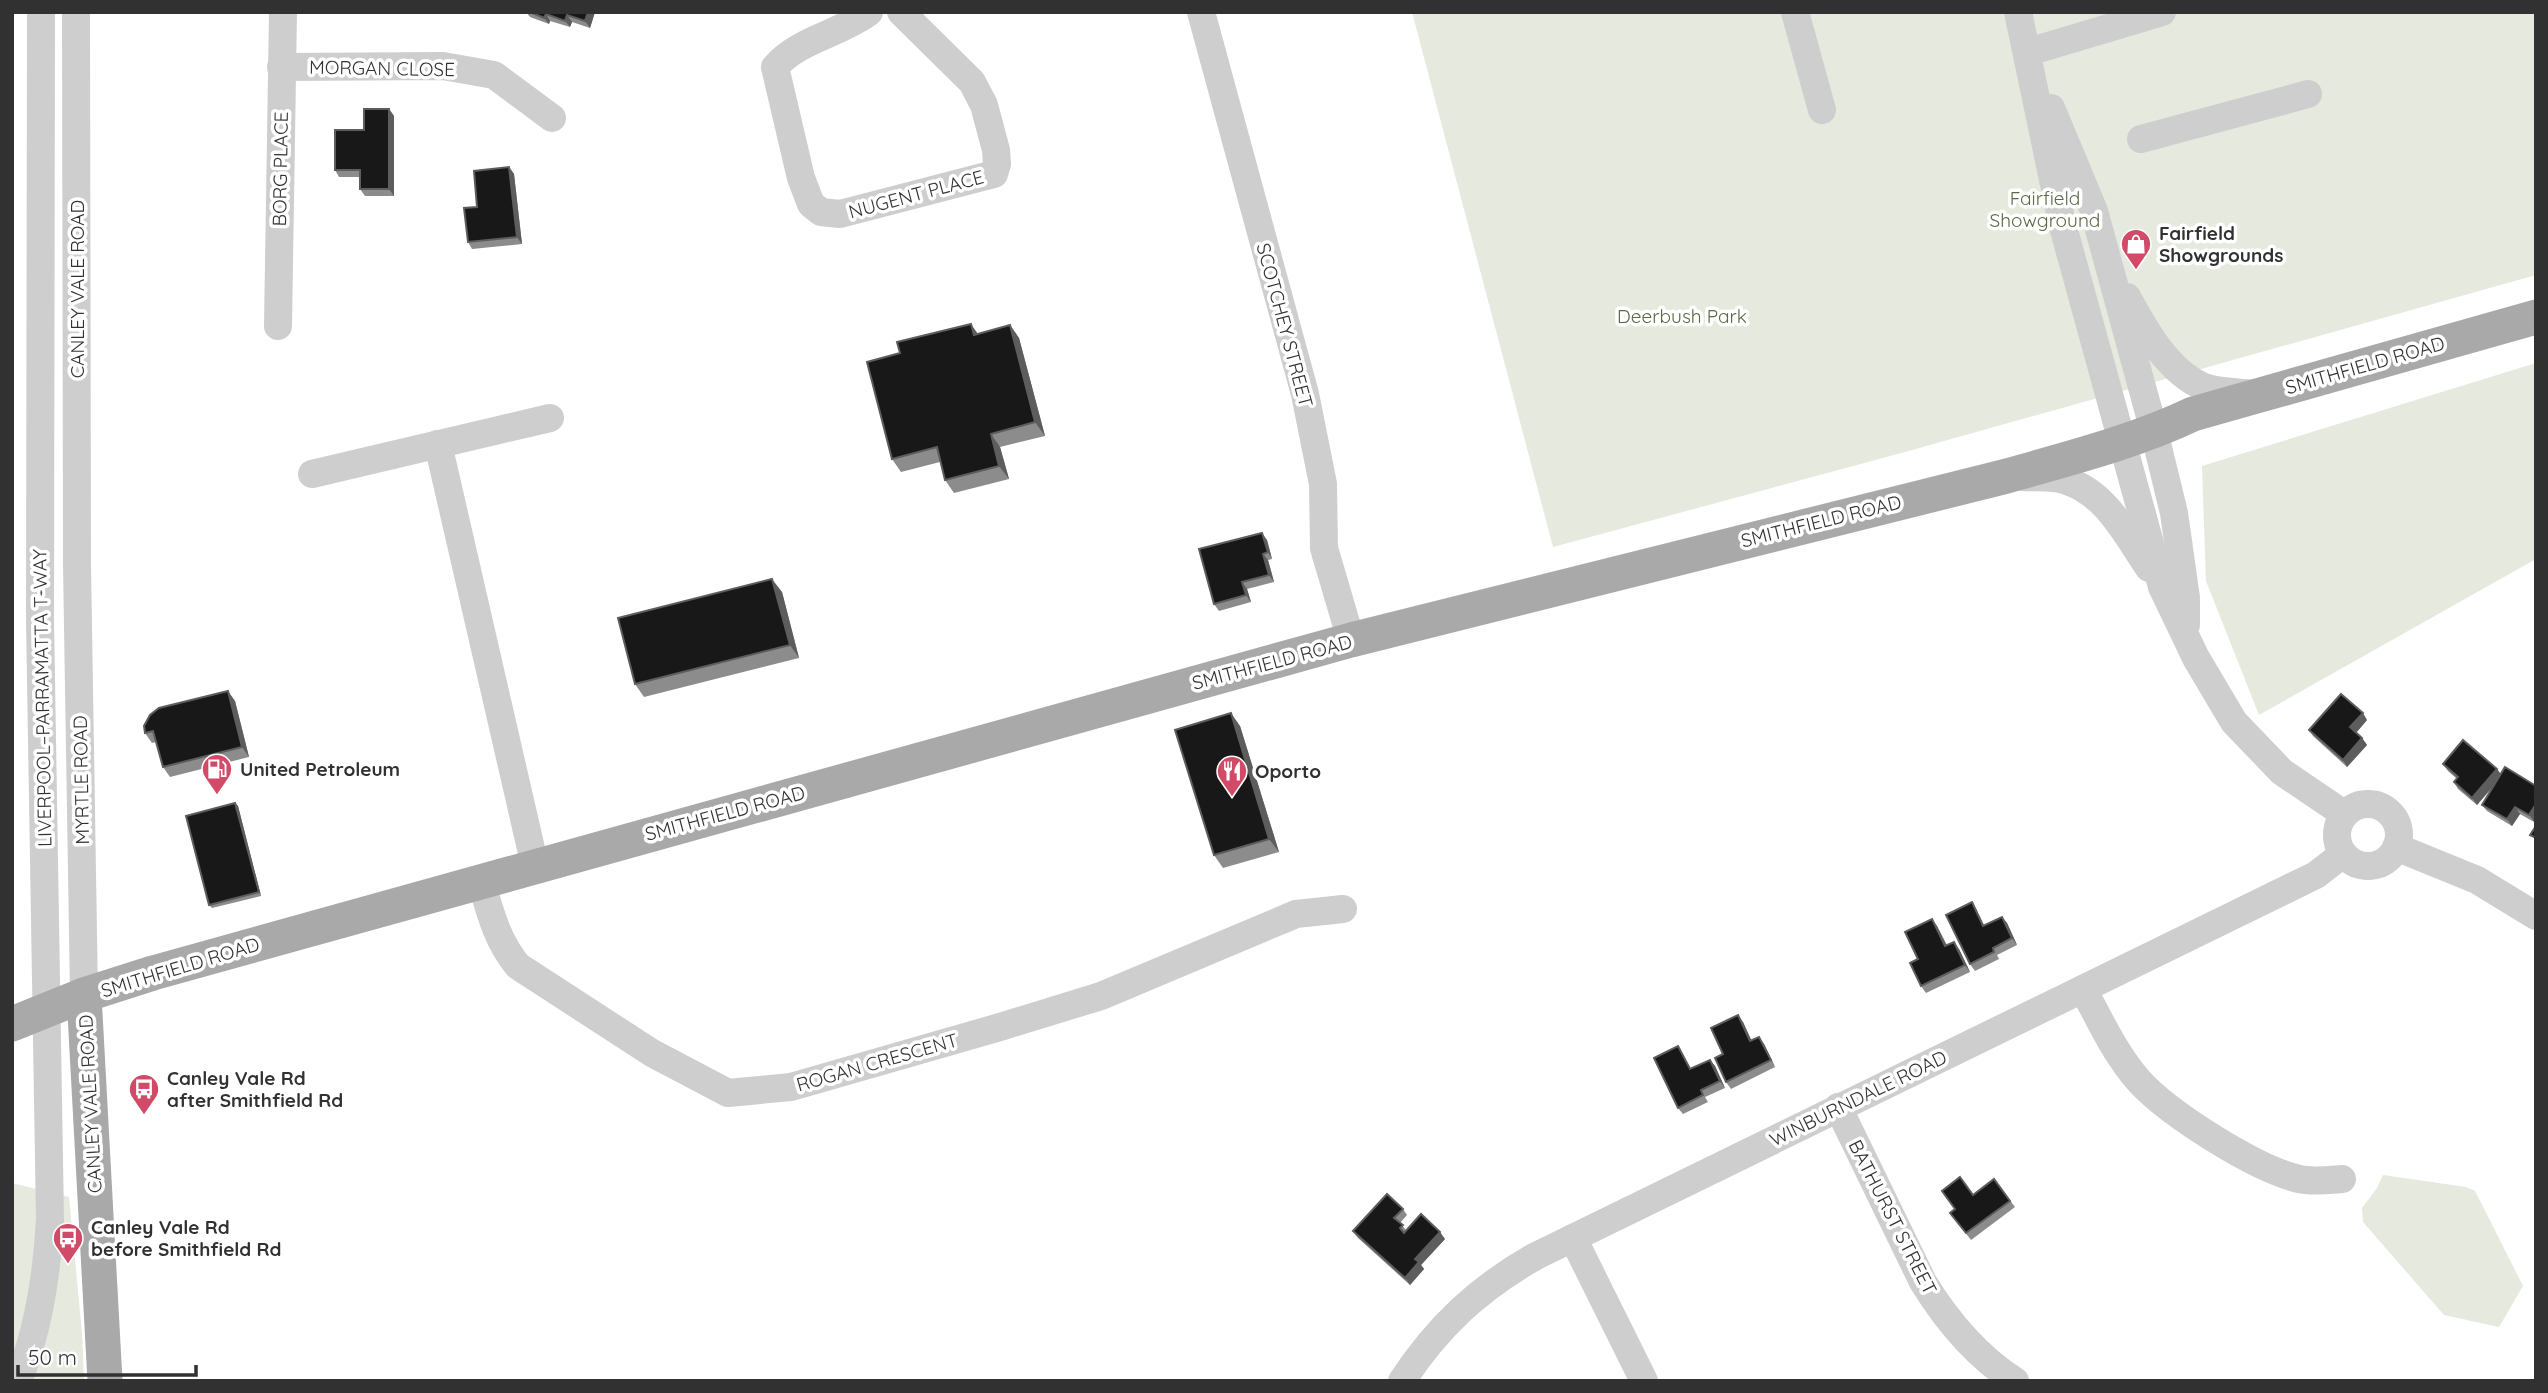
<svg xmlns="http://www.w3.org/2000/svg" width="2548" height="1393" font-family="Quicksand,sans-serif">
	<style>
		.green { fill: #e5e9de }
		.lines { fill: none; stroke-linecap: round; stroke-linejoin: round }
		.minor { stroke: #cecece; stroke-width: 28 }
		.major { stroke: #a9a9a9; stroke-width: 35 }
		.wall { fill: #8c8c8c }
		.shaded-wall { fill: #5d5d5d }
		.building { fill: #181818; stroke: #5d5d5d; stroke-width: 2 }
		.labels { text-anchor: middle; stroke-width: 7; stroke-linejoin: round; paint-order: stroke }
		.street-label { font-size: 19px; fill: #313131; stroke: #fff }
		.park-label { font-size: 19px; fill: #5a6843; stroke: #fff }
		.poi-label { font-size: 19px; font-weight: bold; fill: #313131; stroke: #fff; text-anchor: start }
	</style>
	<rect width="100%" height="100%" fill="#fff"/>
	<g class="green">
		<path d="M1412,12h1124v263l-631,177 -352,95z"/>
		<path d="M2536,363v196l-277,156 -53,-134 -4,-115z"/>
		<path d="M2383,1175l83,12 9,4 48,95 -24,41 -55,-12 -81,-93 -1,-14 15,-20z"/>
		<path d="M12,1183l57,14 13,136 2,48h-72z"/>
	</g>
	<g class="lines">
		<g class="minor">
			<path d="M76,12l1,553 7,430"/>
			<path d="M869,12c-29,22 -70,27 -94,55l26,111 10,26 10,8 19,2 154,-40 3,-10 -1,-14 -12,-45 -12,-23 -71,-70"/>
			<path d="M1201,12l104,382 18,90 1,64 27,92"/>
			<path d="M1795,12l27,98"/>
			<path d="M2018,12l44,211 100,364 34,71 38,64 48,50 62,42"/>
			<path d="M2028,52l134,-40"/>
			<path d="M281,67l162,-1 51,9 58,43"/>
			<path d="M2051,108l43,103 60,220 20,82 12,85v27"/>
			<path d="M2141,139l167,-45"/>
			<path d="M2127,297c18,33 41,75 77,90 14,5 33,5 48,7"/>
			<path d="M278,326l5,-314"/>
			<path d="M438,444l97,422"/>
			<path d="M312,474l238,-56"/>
			<path d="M2023,477c14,1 31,-1 44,4 39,12 60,55 82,87"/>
			<circle cx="2368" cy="835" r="31"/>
			<path d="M2396,847l81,33 59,36"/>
			<path d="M481,881c9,31 16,60 37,85l134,87 76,40 63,-6 209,-60 101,-31 195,-82 47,-5"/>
			<path d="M2083,989c17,31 32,65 56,92 30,33 117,88 160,98 13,3 29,1 43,0"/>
			<path d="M1838,1107l85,175c24,39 53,74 92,99"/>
			<path d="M1573,1238l71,143"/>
			<path d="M18,1381c21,-52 29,-106 32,-162l-10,-599 1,-608"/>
			<path d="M1402,1381c36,-55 77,-93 134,-125l780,-381 27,-21"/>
		</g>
		<g class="major">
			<path d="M84,995l21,386"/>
			<path d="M12,1024l72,-29 69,-22 1198,-333 656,-164c63,-18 127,-34 186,-62l343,-97"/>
		</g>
	</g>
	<g class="wall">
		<path d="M526,12h69l-5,16 -18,-6 -2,5 -20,-6 -1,3 -19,-7z"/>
		<path d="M389,109l5,7v80h-29l-5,-7v-12h-21l-4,-7 29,-40z"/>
		<path d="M509,167l5,7 8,70 -50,5 -4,-7 9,-35z"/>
		<path d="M1010,325l9,13 26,98 -45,11 9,32 -55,14 -9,-13 -5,-18 -39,10 -9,-13 86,-125z"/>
		<path d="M1267,540l5,19 -4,1 6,22 -27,7 4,13 -32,9 -5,-7z"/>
		<path d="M782,592l17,66 -155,39 -9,-13z"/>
		<path d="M235,701l14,56 -79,20 -7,-10 -7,-25 -4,1 -7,-10z"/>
		<path d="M2367,720l-11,13 6,5 5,7 -20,22 -34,-31 -4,-6z"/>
		<path d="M1240,726l39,126 -56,16 -9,-13z"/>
		<path d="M2443,764l54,5 37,53 -14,-8 -8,12 -25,-15 -5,-6 12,-20 -17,20 -19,-16 -4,-7 3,-3 -9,-8z"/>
		<path d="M235,803l3,3 23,90 -49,12 -3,-3z"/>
		<path d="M1972,902l4,7 8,16 18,-8 5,6 10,22 -20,10 2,4 -24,12 -5,-7z"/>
		<path d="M1937,926l10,19 12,4 11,23 -44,21 -5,-7 -3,-27z"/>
		<path d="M1743,1022l8,19 13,3 11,23 -44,22 -5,-7 -3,-28z"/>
		<path d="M1678,1046l13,23 19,-9 5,6 10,22 -20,9 3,5 -25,12 -5,-6z"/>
		<path d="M1994,1179l21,28 -44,33 -21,-27z"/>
		<path d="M1403,1209l4,6 -7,8 6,7 39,9 -24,26 3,4 -14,16 -52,-47 -5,-7z"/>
	</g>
	<g class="shaded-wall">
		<path d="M588,12h7l-5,16 -5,-7z"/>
		<path d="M546,14l4,7 -1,3 -5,-6z"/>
		<path d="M567,15l5,7 -2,5 -5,-6z"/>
		<path d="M389,109l5,7v80l-5,-7z"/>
		<path d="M509,167l5,7 8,70 -5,-7z"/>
		<path d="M971,324l9,13 -6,-2z"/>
		<path d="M1010,325l9,13 26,98 -10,-14z"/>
		<path d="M991,434l9,13 9,32 -10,-13z"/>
		<path d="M1262,533l5,7 5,19 -4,-7z"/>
		<path d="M1263,554l5,6 6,22 -5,-7z"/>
		<path d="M772,579l10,13 17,66 -9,-13z"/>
		<path d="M1242,582l5,7 4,13 -5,-7z"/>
		<path d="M228,691l7,10 14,56 -7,-10z"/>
		<path d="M1231,713l9,13 39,126 -10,-13z"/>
		<path d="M2363,713l4,7 -12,14 -5,-7z"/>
		<path d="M2362,738l5,7 -20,22 -4,-7z"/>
		<path d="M2497,769l5,7 -25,29 -5,-7z"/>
		<path d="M235,803l3,3 23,90 -2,-4z"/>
		<path d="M2536,804v15l-2,3 -5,-7z"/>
		<path d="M2515,807l5,7 -8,12 -5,-7z"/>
		<path d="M1972,902l4,7 11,23 -4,-6z"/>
		<path d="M2002,917l5,6 10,22 -5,-7z"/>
		<path d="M1932,919l5,7 13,27 -5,-7z"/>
		<path d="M1954,942l5,7 11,23 -5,-7z"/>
		<path d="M1738,1015l5,7 12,26 -5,-7z"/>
		<path d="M1759,1037l5,7 11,23 -4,-7z"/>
		<path d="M1710,1060l5,6 10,22 -5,-7z"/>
		<path d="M1440,1232l5,7 -24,26 3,4 -14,16 -5,-7 10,-19z"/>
	</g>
	<g class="building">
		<path d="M530,12h58l-3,9 -18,-6 -2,6 -19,-7 -2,4z"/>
		<path d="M364,109h25v80h-29v-19h-25v-40h29z"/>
		<path d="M509,167l8,70 -49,5 -4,-34 13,-1 -3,-36z"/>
		<path d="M971,324l3,11 36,-10 25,97 -44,12 8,32 -54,14 -8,-33 -45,12 -25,-97 33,-9 -3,-11z"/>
		<path d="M1262,533l6,19 -5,2 6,21 -27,7 4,13 -32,9 -15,-55z"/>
		<path d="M772,579l18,66 -155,39 -17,-66z"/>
		<path d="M228,691l14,56 -79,20 -10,-36 -8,2 -1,-7 6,-11 9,-7z"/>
		<path d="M2341,694l22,19 -13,14 12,11 -19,22 -34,-30z"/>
		<path d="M1231,713l38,126 -55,16 -39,-125z"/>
		<path d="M2463,740l34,29 -25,29 -18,-16 4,-5 -15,-13z"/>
		<path d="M2505,767l31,19v18l-7,11 -14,-8 -8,12 -25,-14z"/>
		<path d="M235,803l24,89 -50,13 -23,-89z"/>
		<path d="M2536,826v12l-6,-3z"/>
		<path d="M1972,902l11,24 19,-9 10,21 -19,10 1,4 -24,12 -24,-49z"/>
		<path d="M1932,919l13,27 9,-4 11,23 -44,21 -11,-23 8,-4 -13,-27z"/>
		<path d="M1738,1015l12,26 9,-4 12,23 -45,22 -11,-24 8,-4 -12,-26z"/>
		<path d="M1678,1046l12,23 20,-9 10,21 -19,9 2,5 -25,13 -24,-50z"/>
		<path d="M1960,1177l13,18 21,-16 16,22 -44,32 -16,-20 5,-4 -13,-18z"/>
		<path d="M1387,1194l16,15 -9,9 9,7 -3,3 4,5 17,-19 19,18 -25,27 4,3 -14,16 -52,-47z"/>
	</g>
	<defs>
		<g id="shop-pin" transform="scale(1.575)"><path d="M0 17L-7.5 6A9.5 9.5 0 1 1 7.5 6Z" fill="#d14a68" stroke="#fff"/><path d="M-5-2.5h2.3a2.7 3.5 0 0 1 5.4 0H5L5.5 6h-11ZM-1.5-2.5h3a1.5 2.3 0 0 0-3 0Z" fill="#fff"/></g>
		<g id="fuel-pin" transform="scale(1.575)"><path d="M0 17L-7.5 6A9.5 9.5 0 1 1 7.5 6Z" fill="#d14a68" stroke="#fff"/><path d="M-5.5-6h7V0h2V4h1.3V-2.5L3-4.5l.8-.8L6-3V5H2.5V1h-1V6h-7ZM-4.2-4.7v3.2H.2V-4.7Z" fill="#fff"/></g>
		<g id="restaurant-pin" transform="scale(1.575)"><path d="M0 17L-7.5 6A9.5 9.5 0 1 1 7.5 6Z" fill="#d14a68" stroke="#fff"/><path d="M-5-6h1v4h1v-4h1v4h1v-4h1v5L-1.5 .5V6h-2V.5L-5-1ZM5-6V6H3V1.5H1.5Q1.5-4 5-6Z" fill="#fff"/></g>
		<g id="bus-pin" transform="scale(1.575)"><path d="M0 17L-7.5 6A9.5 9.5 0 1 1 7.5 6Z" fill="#d14a68" stroke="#fff"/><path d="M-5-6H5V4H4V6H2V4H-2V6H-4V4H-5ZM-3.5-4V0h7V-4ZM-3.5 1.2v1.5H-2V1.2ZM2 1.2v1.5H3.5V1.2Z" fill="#fff"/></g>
	</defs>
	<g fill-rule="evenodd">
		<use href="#shop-pin" x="2136" y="244"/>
		<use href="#fuel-pin" x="217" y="769"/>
		<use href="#restaurant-pin" x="1232" y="771"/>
		<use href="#bus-pin" x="144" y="1089"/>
		<use href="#bus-pin" x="68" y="1238"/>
	</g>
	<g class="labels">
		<g class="street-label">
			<text transform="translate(382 68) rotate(1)" y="7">MORGAN CLOSE</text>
			<text transform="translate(280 169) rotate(-89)" y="7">BORG PLACE</text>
			<text transform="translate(916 194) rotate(-15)" y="7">NUGENT PLACE</text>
			<text transform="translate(77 289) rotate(-90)" y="7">CANLEY VALE ROAD</text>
			<text transform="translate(1285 325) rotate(75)" y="7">SCOTCHEY STREET</text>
			<text transform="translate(2365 365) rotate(-16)" y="7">SMITHFIELD ROAD</text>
			<text transform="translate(1821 521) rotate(-14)" y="7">SMITHFIELD ROAD</text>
			<text transform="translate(1272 662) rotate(-15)" y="7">SMITHFIELD ROAD</text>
			<text transform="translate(42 698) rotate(-91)" y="7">LIVERPOOL–PARRAMATTA T-WAY</text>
			<text transform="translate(81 780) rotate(-91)" y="7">MYRTLE ROAD</text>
			<text transform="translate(725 813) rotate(-15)" y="7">SMITHFIELD ROAD</text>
			<text transform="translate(180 967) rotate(-17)" y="7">SMITHFIELD ROAD</text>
			<text transform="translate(877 1062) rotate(-16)" y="7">ROGAN CRESCENT</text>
			<text transform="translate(1858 1098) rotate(-26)" y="7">WINBURNDALE ROAD</text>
			<text transform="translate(90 1104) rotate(-93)" y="7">CANLEY VALE ROAD</text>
			<text transform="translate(1893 1217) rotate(63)" y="7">BATHURST STREET</text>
		</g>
		<g class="park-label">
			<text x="2045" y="205">Fairfield<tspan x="2045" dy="22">Showground</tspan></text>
			<text x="1682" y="323">Deerbush Park</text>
		</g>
		<g class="poi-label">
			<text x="2159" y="240">Fairfield<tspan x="2159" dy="22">Showgrounds</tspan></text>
			<text x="240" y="776">United Petroleum</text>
			<text x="1255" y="778">Oporto</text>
			<text x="167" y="1085">Canley Vale Rd<tspan x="167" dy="22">after Smithfield Rd</tspan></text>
			<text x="91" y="1234">Canley Vale Rd<tspan x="91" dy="22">before Smithfield Rd</tspan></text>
		</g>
	</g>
	<rect width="2548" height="1393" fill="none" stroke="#313131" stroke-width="28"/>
	<path d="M18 1365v10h178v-10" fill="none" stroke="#313131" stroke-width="3.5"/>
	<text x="28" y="1365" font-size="21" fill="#313131" stroke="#ffffff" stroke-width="5" paint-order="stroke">50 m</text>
</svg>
